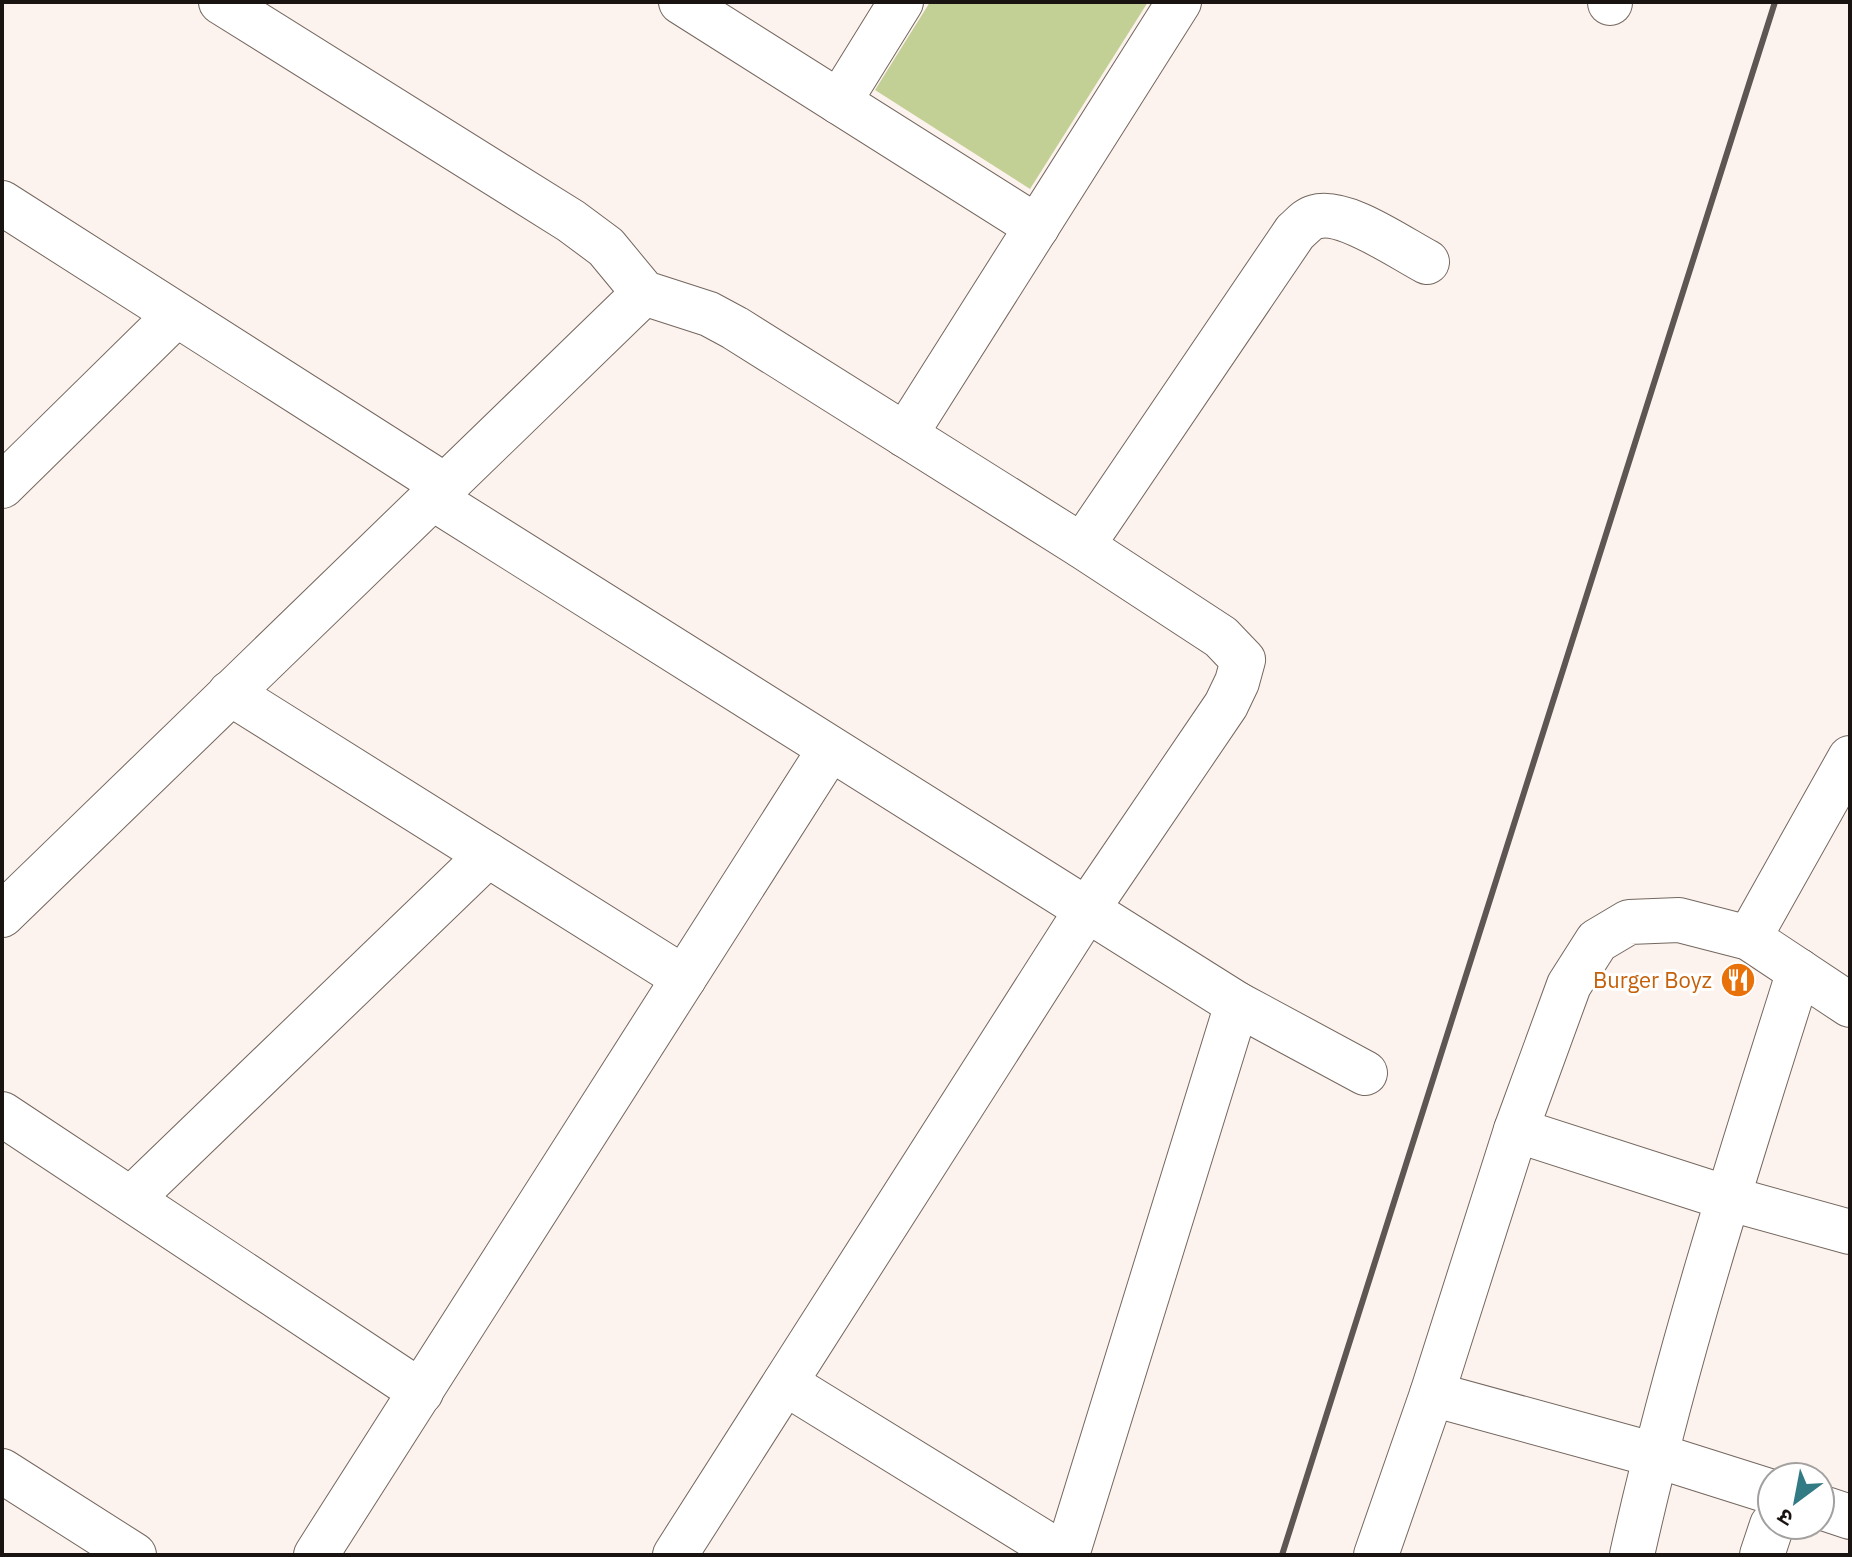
<svg xmlns="http://www.w3.org/2000/svg" width="1852" height="1557" font-family="'IBM Plex Sans','Noto Sans Devanagari',sans-serif">
	<style>
		.green { fill: #c3d095 }
		.lines { fill: none; stroke-linecap: round; stroke-linejoin: round }
		.minor-casing { stroke: #74675f; stroke-width: 46 }
		.minor { stroke: #fff; stroke-width: 44 }
		.rail { stroke: #5d5653; stroke-width: 6 }
		.labels { text-anchor: middle; stroke-width: 6; stroke-linejoin: round; paint-order: stroke }
		.food-label { font-size: 22px; fill: #c56008; stroke: #fff; text-anchor: end }
	</style>
	<rect width="100%" height="100%" fill="#fdf3ee"/>
	<path class="green" d="M930,2h218l-118,187 -155,-99z"/>
	<g class="lines">
		<g class="minor-casing">
			<g id="minor">
				<path d="M221,2l350,219 35,26 38,46 65,21 26,14 347,218 139,91 22,23 -6,22 -11,23 -140,206 -411,644"/>
				<path d="M681,2l356,225"/>
				<path d="M1610,3v-1"/>
				<path d="M839,102l62,-100"/>
				<path d="M2,203l442,282"/>
				<path d="M905,435l274,-433"/>
				<path d="M2,486l174,-171"/>
				<path d="M431,497l806,507 128,69"/>
				<path d="M1082,546l213,-314c6,-5 12,-13 20,-15 29,-9 85,31 112,45"/>
				<path d="M230,693l454,285"/>
				<path d="M2,915l642,-622"/>
				<path d="M1749,938l101,-180"/>
				<path d="M2,1114l419,278"/>
				<path d="M1516,1130l211,68 123,34"/>
				<path d="M131,1199l357,-344"/>
				<path d="M785,1383l279,172"/>
				<path d="M1432,1394l223,61 117,37"/>
				<path d="M2,1471l132,84"/>
				<path d="M1820,1507l30,10"/>
				<path d="M316,1555l514,-806"/>
				<path d="M1067,1555l170,-551"/>
				<path d="M1376,1555l56,-161 84,-264 53,-145 28,-44 32,-19 50,-2 70,18 101,67"/>
				<path d="M1632,1555c44,-198 106,-391 167,-584"/>
				<path d="M1762,1555l10,-30"/>
			</g>
		</g>
		<use href="#minor" class="minor"/>
		<path class="rail" d="M1282,1555l493,-1553"/>
	</g>
	<defs>
		<g id="restaurant-disc" transform="scale(1.8)"><circle r="9.5" fill="#e8710a" stroke="#fff"/><path d="M-5-6h1v4h1v-4h1v4h1v-4h1v5L-1.5 .5V6h-2V.5L-5-1ZM5-6V6H3V1.5H1.5Q1.5-4 5-6Z" fill="#fff"/></g>
	</defs>
	<g fill-rule="evenodd">
		<use href="#restaurant-disc" x="1738" y="980"/>
	</g>
	<g class="labels">
		<g class="food-label">
			<text x="1712" y="988">Burger Boyz</text>
		</g>
	</g>
	<rect width="1852" height="1557" fill="none" stroke="#191311" stroke-width="8"/>
	<g transform="translate(1796 1501) rotate(212)"><circle r="38" fill="#ffffff" stroke="#a3a1a0" stroke-width="2"/>
	<path d="M0-6L14 30L0 20L-14 30Z" fill="#337b84"/>
	<text y="-12" font-size="22" font-weight="bold" text-anchor="middle" fill="#191311">उ</text>
	</g>
</svg>
